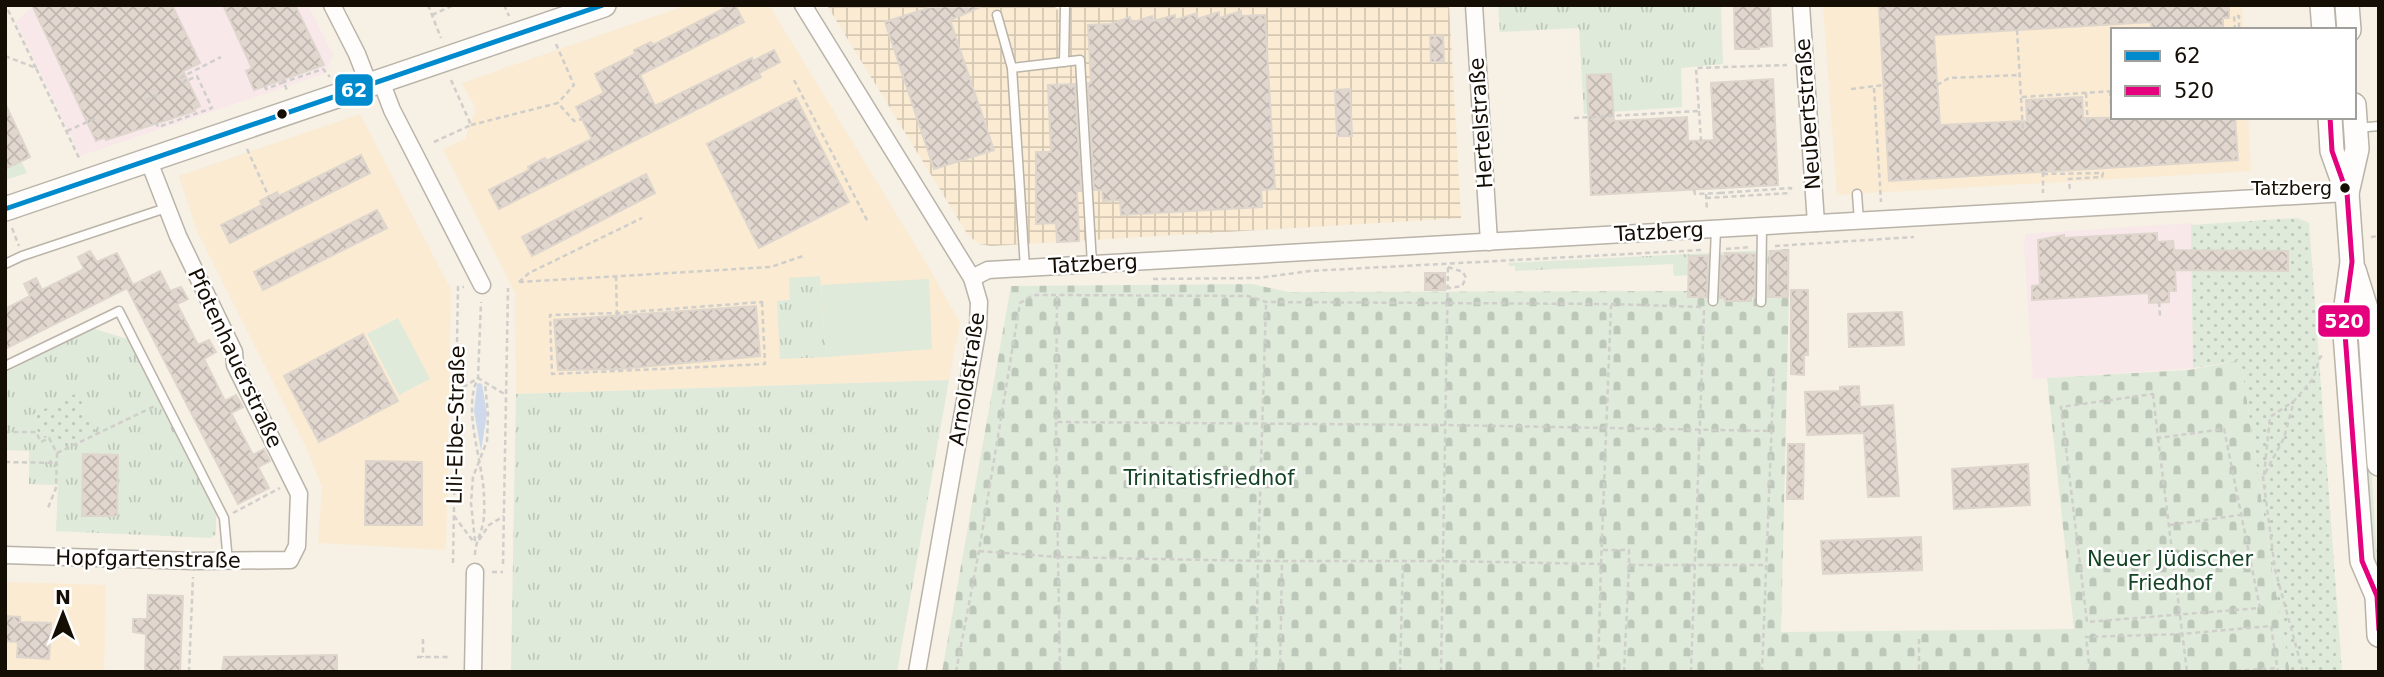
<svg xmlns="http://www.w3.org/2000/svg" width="2384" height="677" font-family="'DejaVu Sans',sans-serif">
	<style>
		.commercial { fill: #f8e8e9 }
		.industrial { fill: url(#industrial-grid) }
		.built { fill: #faebd2 }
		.grass { fill: url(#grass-tufts) }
		.cemetery { fill: url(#cemetery-stones) }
		.park { fill: url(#park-dots) }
		.pitch { fill: #dfeada }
		.water { fill: #cedaeb }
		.building { fill: url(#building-cross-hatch); stroke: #ded6cd; stroke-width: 2 }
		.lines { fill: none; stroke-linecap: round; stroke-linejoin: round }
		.lane-casing { stroke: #b9b3a8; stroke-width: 11 }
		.street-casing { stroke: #b9b3a8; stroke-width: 19 }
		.secondary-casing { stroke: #b9b3a8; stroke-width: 26 }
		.path { stroke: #d0cecb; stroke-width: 2.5; stroke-dasharray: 5 3.5; stroke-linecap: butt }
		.lane { stroke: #fefdfb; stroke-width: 8 }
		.street { stroke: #fefdfb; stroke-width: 16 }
		.secondary { stroke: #fefdfb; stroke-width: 23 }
		.bus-1-casing { stroke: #fff; stroke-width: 10 }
		.bus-2-casing { stroke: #fff; stroke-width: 10 }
		.bus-1 { stroke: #008ace; stroke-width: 5 }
		.bus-2 { stroke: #e5007d; stroke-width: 5 }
		.bus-dot { fill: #140e05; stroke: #fff; stroke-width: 2.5 }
		.labels { text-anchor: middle; stroke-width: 5; stroke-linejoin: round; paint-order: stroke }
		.bus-label { font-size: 19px; fill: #140e05; stroke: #fff; text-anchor: end }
		.street-label { font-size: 21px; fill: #140e05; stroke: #fff }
		.park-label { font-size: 21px; fill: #144424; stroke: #fff }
		.line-badge { stroke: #fff; stroke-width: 2.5 }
		.badge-label { font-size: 19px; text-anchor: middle; font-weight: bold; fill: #fff }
	</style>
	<defs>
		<pattern id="industrial-grid" width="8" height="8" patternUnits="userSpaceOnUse" patternTransform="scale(1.75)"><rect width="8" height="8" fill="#faebd2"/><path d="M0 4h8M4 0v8" fill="none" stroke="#d5c8b3"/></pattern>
		<pattern id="grass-tufts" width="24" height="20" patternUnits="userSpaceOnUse" patternTransform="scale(1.75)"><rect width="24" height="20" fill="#dfeada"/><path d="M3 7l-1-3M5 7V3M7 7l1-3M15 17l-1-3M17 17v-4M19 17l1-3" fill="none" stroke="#bec8ba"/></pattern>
		<pattern id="cemetery-stones" width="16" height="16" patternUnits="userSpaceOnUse" patternTransform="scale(1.75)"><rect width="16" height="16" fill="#dfeada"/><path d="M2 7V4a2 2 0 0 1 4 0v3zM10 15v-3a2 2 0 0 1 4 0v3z" fill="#bec8ba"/></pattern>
		<pattern id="park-dots" width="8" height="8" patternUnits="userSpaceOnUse" patternTransform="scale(1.75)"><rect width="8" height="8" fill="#dfeada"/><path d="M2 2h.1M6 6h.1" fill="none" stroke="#bec8ba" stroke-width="1.8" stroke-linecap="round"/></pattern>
		<pattern id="building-cross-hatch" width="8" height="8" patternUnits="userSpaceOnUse" patternTransform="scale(1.75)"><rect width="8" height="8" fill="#e1d7cf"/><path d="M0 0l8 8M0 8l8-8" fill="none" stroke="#c0b7b0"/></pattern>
	</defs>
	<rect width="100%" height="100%" fill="#f6f0e5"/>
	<g class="commercial">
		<path d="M34,5h274l25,50 -7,18 -246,83 -64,-134z"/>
		<path d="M2193,223l5,87 -6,1 4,57 -163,11 -9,-133 2,-12z"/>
	</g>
	<path class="industrial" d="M831,5h223l3,5 16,-5h376l12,213 -470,28 -12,-2 -11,-9 -140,-228z"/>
	<g class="built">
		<path d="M687,5h82l162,266 29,52 -11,57 -433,14 -1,-101 -72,-144 22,-10 11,-30 -14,-26z"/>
		<path d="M1823,5h419l1,25h-130v87h135l3,54 -414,24z"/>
		<path d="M360,114l91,176 -5,260 -128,-7 4,-55 -14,-37 -111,-220 -18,-55z"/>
		<path d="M5,582l101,3 -2,87h-99z"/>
	</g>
	<g class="grass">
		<path d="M1498,5h223l2,59 -42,4 1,39 -98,7 -5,-86 -79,4z"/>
		<path d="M21,161l6,12 -22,7v-11z"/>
		<path d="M1689,254l-1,21 -14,1 -1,-12 -158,7v-5h-6l-1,-3z"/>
		<path d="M820,276l6,81 -46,2 -3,-58 13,-1 -1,-22z"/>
		<path d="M2355,316l3,2 12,135h-8l-9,-134z"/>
		<path d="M92,328l38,12 86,172v22l-5,4 -155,-7 2,-46 -29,-1v-33l-24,-1v-77z"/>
		<path d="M949,380l-52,292h-386l5,-278z"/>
		<path d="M2363,464h8l7,108 -5,2z"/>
	</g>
	<path class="cemetery" d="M1790,249l-9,383 293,-3 -27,-251 142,-8 52,-10 30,203 19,109h-1348l69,-386 241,-2 36,8 400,-1 1,-37z"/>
	<g class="park">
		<path d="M2297,218l12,5 33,449h-52l-19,-109 -30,-203 -48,8 -2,-143z"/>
		<path d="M77,393l19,38 -39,19 -7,-15 -8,4 -12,-23z"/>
	</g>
	<g class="pitch">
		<path d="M929,279l3,70 -106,8 -5,-72z"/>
		<path d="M398,318l32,61 -31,16 -32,-61z"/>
	</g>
	<path class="water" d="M479,383l3,1 5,30 -6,37 -7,-40 3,-27z"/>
	<g class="building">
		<path d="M32,5h140l28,58 -17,8 17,35 -6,3 1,2 -89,29 -1,-3 -9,4z"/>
		<path d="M223,5h72l29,60 -70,25 -8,-19 6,-3z"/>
		<path d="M731,5h4l9,17 -104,53 15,31 97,-48 1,3 21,-11 6,12 -21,11 2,4 -262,132 -10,-19 40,-20 -1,-3 17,-9 1,3 46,-22 -16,-32 28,-14 -9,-19 40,-20 -1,-4 17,-8 2,3z"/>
		<path d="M938,5h47l-35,15 44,130 -60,19 -49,-147z"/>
		<path d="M1734,5h36l2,41 -13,1v2h-24z"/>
		<path d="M1879,5h350v13h-6v12h-71l-1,-8 -217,13 6,90 87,-4 -1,-21 56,-3 1,21 152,-1 3,43 -349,21z"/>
		<path d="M1241,11v5l24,-1 10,174 -14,1 1,17 -141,8 -1,-15 -17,1 -1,-11h-8l-6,-107h3l-3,-58 23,-1 19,-7 1,6 21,-7 1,5 22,-6v5l22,-7v6l22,-7v6z"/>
		<path d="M1430,36h13l1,26h-13z"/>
		<path d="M1611,74l3,47 73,-4 1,24 26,-1 -3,-57 62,-4 5,106 -187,10 -4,-120z"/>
		<path d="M1075,84l6,107h-4l2,50 -22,1 -1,-19 -20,1v-72h15l-3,-67z"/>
		<path d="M1350,89l2,47h-15l-2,-46z"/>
		<path d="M796,98l53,104 -90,46 -52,-104z"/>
		<path d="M5,103l25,54 -25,12z"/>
		<path d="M361,155l9,18 -140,70 -9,-18 41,-20 -2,-4 17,-9 2,4z"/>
		<path d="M646,174l9,19 -123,63 -10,-19z"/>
		<path d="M377,210l10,18 -124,62 -9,-18z"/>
		<path d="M2157,233v9l16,-1 1,9 114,1v20l-113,-1 1,21h-7v11l-20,1v-10l-117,7v-14l8,-1 -2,-45 26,-5v3z"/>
		<path d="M90,251l7,11 20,-9 16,32 27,-14 10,20 11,-4 7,12 -11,5 21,41 11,-5 7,12 -12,7 21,42 11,-6 7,12 -12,6 22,42 11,-6 6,12 -12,6 11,21 -31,16 -111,-216 -122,61v-40l25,-13 -6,-12 12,-6 6,12 42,-21 -6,-12z"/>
		<path d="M1770,251h18v46h-20z"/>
		<path d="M1725,253l30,1v43l-4,-1v5h-26v-3h-5l1,-42h4z"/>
		<path d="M1689,256h19l-1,41h-19z"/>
		<rect x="1425" y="273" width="20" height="17"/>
		<path d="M1791,290h17v65h-4v20l-13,-1z"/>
		<path d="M756,306l4,50 -141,13 -61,1 -4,-50z"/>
		<path d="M1902,312l2,33 -55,2 -1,-33z"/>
		<path d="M363,334l35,67 -79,41 -35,-66z"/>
		<path d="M1859,386l1,21 33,-2 6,91 -31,1 -4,-64 -57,2 -2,-43 35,-1v-4z"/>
		<path d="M1788,444h16l-1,55h-16z"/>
		<path d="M83,454l35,1 -1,61h-35z"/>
		<path d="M366,461l56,1v63h-57z"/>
		<path d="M2028,464l2,41 -76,4 -2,-40z"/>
		<path d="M1921,537l1,33 -99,4 -2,-33z"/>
		<path d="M148,595l35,1 -3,76h-35l1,-38 -13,-2v-13h14z"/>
		<path d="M5,616l15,1v5l31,1 -2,36 -32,-2 1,-15 -13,-1z"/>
		<path d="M337,655v17h-115l2,-15z"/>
	</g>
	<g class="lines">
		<g class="lane-casing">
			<g id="lane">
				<path d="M997,15l15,53 13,200"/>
				<path d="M1064,62l1,-54"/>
				<path d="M1012,68l68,-8 12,204"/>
				<path d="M2357,128l22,-2"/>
				<path d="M1857,194l2,27"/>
				<path d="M5,264l17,-8 144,-48"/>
				<path d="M1713,301l3,-72"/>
				<path d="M1761,302l1,-76"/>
				<path d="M5,366l114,-55 105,207 4,44"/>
			</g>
		</g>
		<g class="street-casing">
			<g id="street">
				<path d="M332,5l25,49 12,31"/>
				<path d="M803,5l169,273 7,24 -1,25 -61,345"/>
				<path d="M1474,5l15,237"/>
				<path d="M1801,5l15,218"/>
				<path d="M381,81l11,29 90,175"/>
				<path d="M972,278l16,-8 1359,-77"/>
				<path d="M5,555l189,6 96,-1 7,-14 2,-52 -64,-129 -1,-13 -56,-116 -30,-77"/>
				<path d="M473,672l2,-100"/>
			</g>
		</g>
		<g class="secondary-casing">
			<g id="secondary">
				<path d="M2322,5l2,25"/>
				<path d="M2347,5l2,25"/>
				<path d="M2330,117l2,34 15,42 5,69 -8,58 18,241 15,35"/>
				<path d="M2347,193l10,-44 -3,-44"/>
				<path d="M5,209l599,-204"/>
				<path d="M2354,270l15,48 10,146"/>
				<path d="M2379,588l-2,8 2,39"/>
			</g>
		</g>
		<g class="path">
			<path d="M428,5l13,33"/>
			<path d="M504,5l5,11"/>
			<path d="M8,10l28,58"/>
			<path d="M432,15l22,-10"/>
			<path d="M2141,27v3"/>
			<path d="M2017,30l6,102"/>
			<path d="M2235,30l-1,-14h5v14"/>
			<path d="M556,44l18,41 -16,18"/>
			<path d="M5,56l31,12 44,92"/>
			<path d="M180,78l41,-21"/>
			<path d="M283,80l1,2 39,-13 7,8"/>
			<path d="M794,80l74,142"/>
			<path d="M1937,85l12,-7 71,-3"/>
			<path d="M265,86l1,3 18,-7 3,9"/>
			<path d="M1874,88l7,114"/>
			<path d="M1851,89l33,-4"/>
			<path d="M2110,91l2,25"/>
			<path d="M2086,93l2,35"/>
			<path d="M2022,97l91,-6"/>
			<path d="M146,100l15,-7"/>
			<path d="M1699,111l2,30"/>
			<path d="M1574,118l125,-7 -3,-43 91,-3"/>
			<path d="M156,122l2,5 54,-19 -15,-32 -15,7"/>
			<path d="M471,125l87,-22 16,18 8,-2"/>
			<path d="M67,131l29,-13"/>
			<path d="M434,142l37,-17 -20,-45"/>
			<path d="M247,149l22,48"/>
			<path d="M2043,172v21"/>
			<path d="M2043,174l60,-1 -1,4 -33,2 1,13"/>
			<path d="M1694,190l1,4 25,-1v-5"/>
			<path d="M1720,193l71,-5v5"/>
			<path d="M1706,194l1,17"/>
			<path d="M1706,198l85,-5"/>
			<path d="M12,228l7,18"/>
			<path d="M2371,237l8,-1"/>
			<path d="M1775,246l139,-9"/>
			<path d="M1726,249l25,-2"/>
			<path d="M1448,267l15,5 3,6 -4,8 -13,2"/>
			<path d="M616,276l1,40"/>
			<path d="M1153,279l105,-1 52,-7 392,-21"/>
			<path d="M519,282l252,-15 32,-11"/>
			<path d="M519,282l10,-9 113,-55"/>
			<path d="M762,302l3,62 -213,10 -2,-59 67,-2z"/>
			<path d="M2159,302l1,14"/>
			<path d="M1701,307l-89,-3 -346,-2 -18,-6 -191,-1 -1,127 389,3 327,6"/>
			<path d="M456,392l22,-14 28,17"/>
			<path d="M2153,394l5,44 66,-9 36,179 -173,14 -26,-215z"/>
			<path d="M1056,422l2,135 200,4 8,-257"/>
			<path d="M5,432h31l5,10 8,-4 8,15 -1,35 -8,20"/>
			<path d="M2158,438l29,234"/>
			<path d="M57,453l98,-47"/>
			<path d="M5,462l52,1"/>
			<path d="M2264,475l6,-58 24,-16"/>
			<path d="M233,513l47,-25"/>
			<path d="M454,516l19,25"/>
			<path d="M2170,525l70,-10"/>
			<path d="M479,540l10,-15 15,-9"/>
			<path d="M475,541l-4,-38 2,-26 14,-36 1,-27 -3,-31"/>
			<path d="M1603,550h26v15h137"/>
			<path d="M979,551l79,6 2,115"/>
			<path d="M475,555c0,-12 6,-20 8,-32 2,-8 1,-19 1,-27 -1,-35 -22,-86 -6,-118l3,-76"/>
			<path d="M453,563l5,-276h6"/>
			<path d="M503,564l5,-276"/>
			<path d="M1601,564l10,-259"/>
			<path d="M492,572h11"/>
			<path d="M423,639v18"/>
			<path d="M1919,639v33"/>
			<path d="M417,657h34"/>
			<path d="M189,672l4,-95"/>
			<path d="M956,672l23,-121 41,-248 13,-8h23"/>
			<path d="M1256,672l2,-111h184l159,3 -3,108"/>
			<path d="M1280,672l2,-111"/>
			<path d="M1400,672l3,-111"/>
			<path d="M1441,672l7,-407"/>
			<path d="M1624,672l5,-107"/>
			<path d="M1691,672l13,-362"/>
			<path d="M1762,672l12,-305"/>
			<path d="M2090,672l-4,-35 96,-3 89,-8 7,46"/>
			<path d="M2219,672l58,-4"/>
			<path d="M2303,672l-28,-103 -12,-92 21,-39 10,-37 19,-22 7,-22 3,-1"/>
		</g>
		<use href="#lane" class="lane"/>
		<use href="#street" class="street"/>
		<use href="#secondary" class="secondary"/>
		<g class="bus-1-casing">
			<path id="bus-1" d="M5,209l598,-204"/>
		</g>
		<g class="bus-2-casing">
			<path id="bus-2" d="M2330,117l2,34 15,42 5,69 -8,58 18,241 15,35 2,34"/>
		</g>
		<use href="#bus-1" class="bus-1"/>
		<use href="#bus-2" class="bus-2"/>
	</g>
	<g class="bus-dot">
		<circle cx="282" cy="114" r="6"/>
		<circle cx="2345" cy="188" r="6"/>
	</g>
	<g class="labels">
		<g class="bus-label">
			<text x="2332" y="195">Tatzberg</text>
		</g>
		<g class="street-label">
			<text transform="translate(1808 114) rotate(-94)" y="7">Neubertstraße</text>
			<text transform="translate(1481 123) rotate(-94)" y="7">Hertelstraße</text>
			<text transform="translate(1659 232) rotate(-3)" y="7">Tatzberg</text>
			<text transform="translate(1093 264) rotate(-3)" y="7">Tatzberg</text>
			<text transform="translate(235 358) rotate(65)" y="7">Pfotenhauerstraße</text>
			<text transform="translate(967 379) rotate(-81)" y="7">Arnoldstraße</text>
			<text transform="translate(456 425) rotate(-89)" y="7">Lili-Elbe-Straße</text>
			<text transform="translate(148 559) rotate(1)" y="7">Hopfgartenstraße</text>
		</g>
		<g class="park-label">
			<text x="1209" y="485">Trinitatisfriedhof</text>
			<text x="2170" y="566">Neuer Jüdischer<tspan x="2170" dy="24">Friedhof</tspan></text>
		</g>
	</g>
	<g class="line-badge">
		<rect x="334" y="73" width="40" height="34" rx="7" fill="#008ace"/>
		<rect x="2317" y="304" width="54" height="34" rx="7" fill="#e5007d"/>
	</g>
	<g class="badge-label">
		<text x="354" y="97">62</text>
		<text x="2344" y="328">520</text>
	</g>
	<rect width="2384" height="677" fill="none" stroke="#140e05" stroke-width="14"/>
	<rect x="2111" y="28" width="245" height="91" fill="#ffffff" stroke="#a19f9b" stroke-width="2"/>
	<rect x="2125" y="51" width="35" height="10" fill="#008ace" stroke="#a19f9b" stroke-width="2"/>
	<text x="2174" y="63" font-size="21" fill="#140e05">62</text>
	<rect x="2125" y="86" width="35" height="10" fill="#e5007d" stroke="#a19f9b" stroke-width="2"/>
	<text x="2174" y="98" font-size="21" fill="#140e05">520</text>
	<g transform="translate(63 614)" stroke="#ffffff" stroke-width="5" paint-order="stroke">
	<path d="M0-5L12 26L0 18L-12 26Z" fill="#140e05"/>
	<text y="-10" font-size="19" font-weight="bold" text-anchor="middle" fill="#140e05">N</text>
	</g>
</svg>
